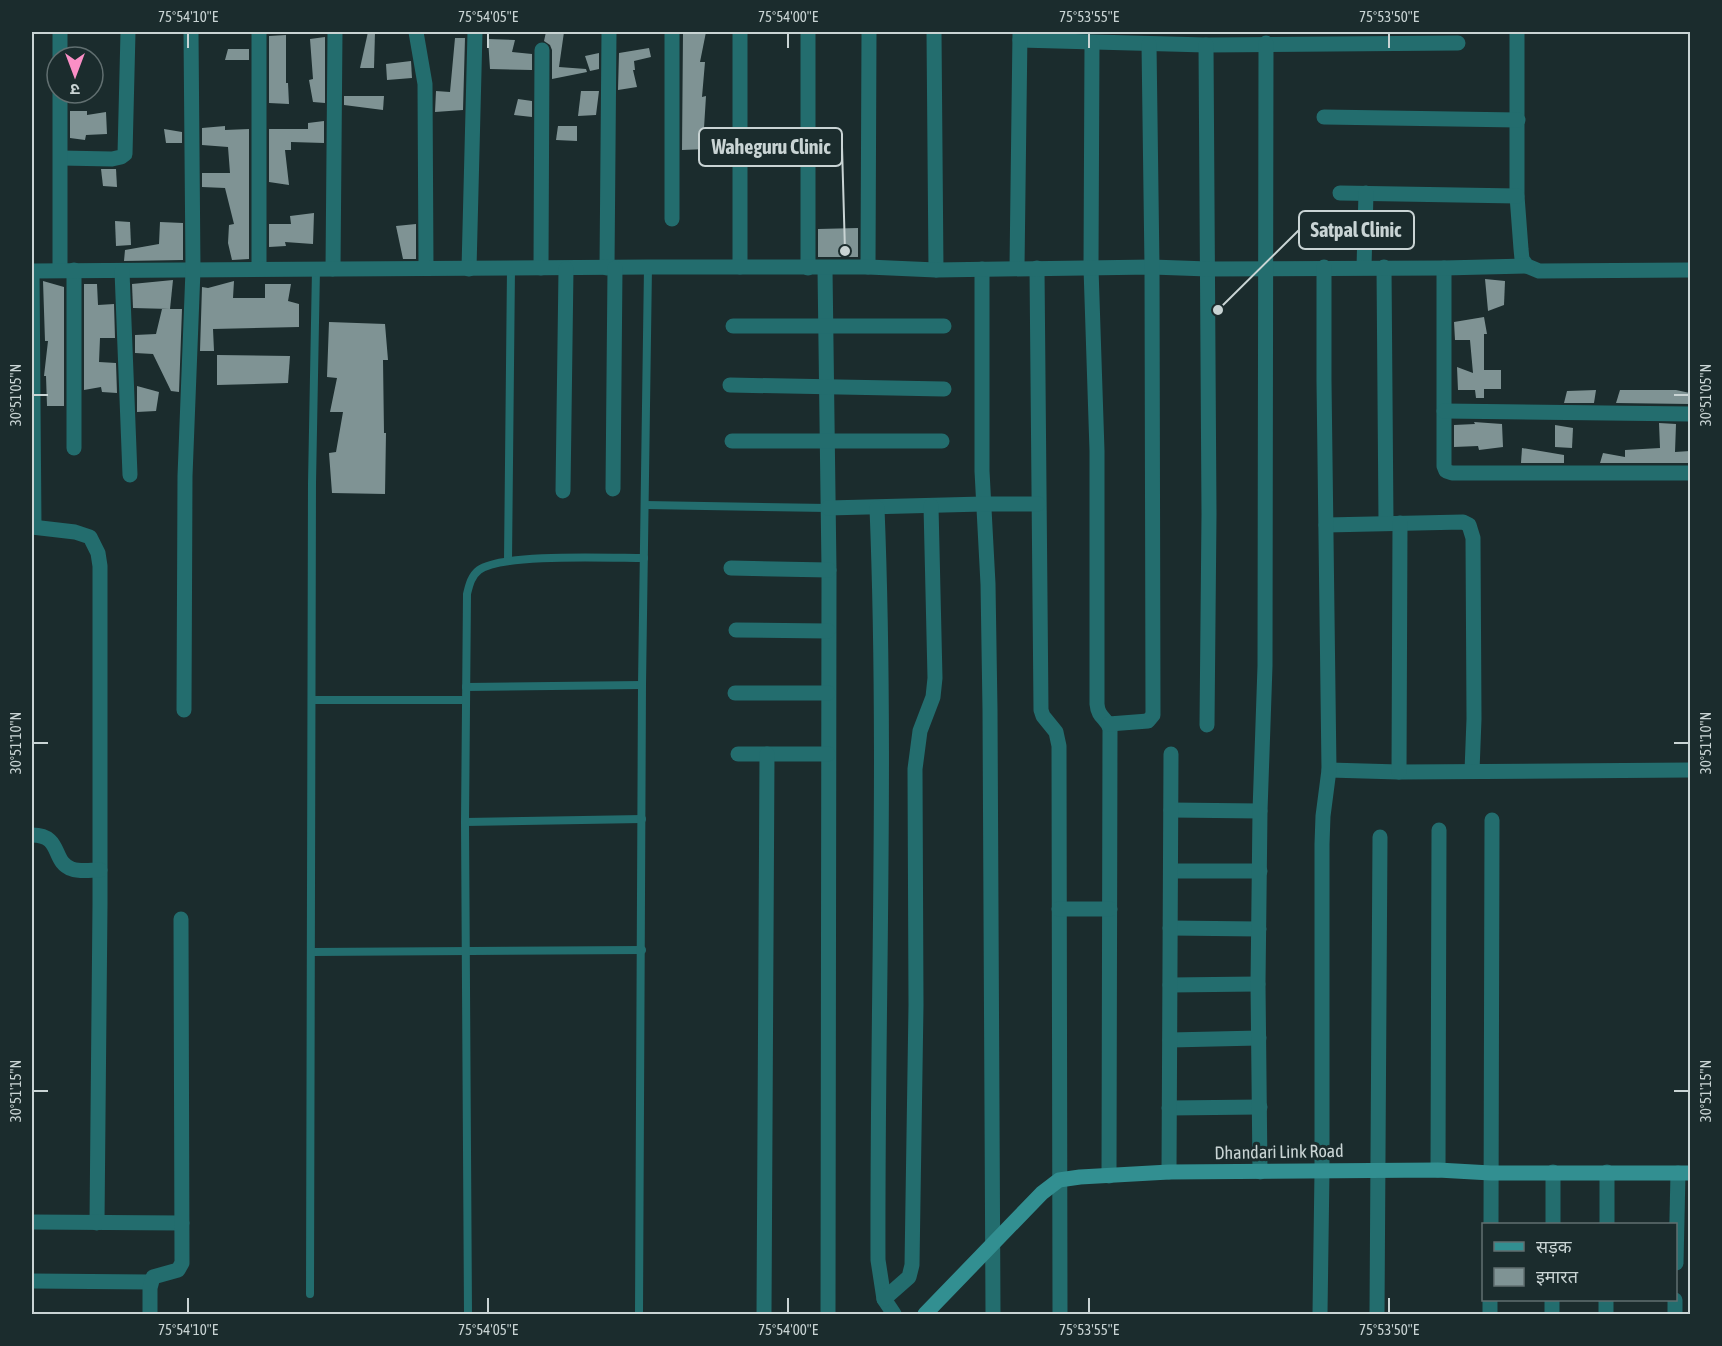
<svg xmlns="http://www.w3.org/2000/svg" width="1722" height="1346" font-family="'Asap Condensed','Noto Sans Devanagari',sans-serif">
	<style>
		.building { fill: #7f9394 }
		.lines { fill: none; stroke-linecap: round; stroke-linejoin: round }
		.lane { stroke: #236d6e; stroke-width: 8 }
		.street { stroke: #236d6e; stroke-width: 15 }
		.secondary { stroke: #328f91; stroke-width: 15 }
		.ticks { fill: none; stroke: #c9d4d4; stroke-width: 2 }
		.labels { text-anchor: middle; stroke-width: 6; stroke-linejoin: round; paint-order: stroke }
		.street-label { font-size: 18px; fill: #c9d4d4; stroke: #1b2c2d }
		.leader { fill: none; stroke: #c9d4d4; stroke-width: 2 }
		.callout-dot { fill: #c9d4d4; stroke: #1b2c2d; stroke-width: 2 }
		.callout { fill: #1b2c2d; stroke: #c9d4d4; stroke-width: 2 }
		.callout-label { font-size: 20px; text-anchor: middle; font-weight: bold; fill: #c9d4d4 }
		.neatline { fill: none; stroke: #c9d4d4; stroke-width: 2 }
		.ticks-label { font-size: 15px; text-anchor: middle; fill: #c9d4d4 }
	</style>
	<rect width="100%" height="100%" fill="#1b2c2d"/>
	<g class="building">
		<path d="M368,32h7l-1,36h-14z"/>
		<path d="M546,32h18l-5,35 27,2 1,3 -35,7v-29l-2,-5 -6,-4z"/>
		<path d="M683,32h23l-6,30h5l-3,35 4,-1 -2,32h10l-7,21 -25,1z"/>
		<path d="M286,35v48h2l1,21 -20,-1v-67z"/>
		<path d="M325,37v66l-12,-1 -4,-22 4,-1 -3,-40z"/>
		<path d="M455,38h10l-2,72 -28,2 1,-21 14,1z"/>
		<path d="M488,39l27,1 -3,12 20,2v16l-42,-1z"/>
		<path d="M649,48l2,9 -17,4 1,9h-2l4,17 -19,3 1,-37z"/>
		<path d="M228,49h21v11h-24z"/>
		<path d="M599,53v16l-9,2 -5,-15z"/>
		<path d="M411,61l1,17 -25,2 -1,-16z"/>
		<path d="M581,91h18l-3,24 -18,1z"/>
		<path d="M344,96h40l-1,14 -39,-5z"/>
		<path d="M518,99l14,2v16l-18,-2z"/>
		<path d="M70,111h17v4l19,-3 1,22 -21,1 -1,5 -15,-2z"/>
		<path d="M324,121v22l-33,-1v8h-6l4,35 -20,-3v-53h39v-6z"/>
		<path d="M225,126v4l24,-1v130l-17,1 -4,-17 1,-18 5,-1 -9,-36 -23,-1v-14h28l-2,-26 -26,-2v-17z"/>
		<path d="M558,126h19v15l-21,-1z"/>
		<path d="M164,129l18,3v11h-16z"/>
		<path d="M101,169h15l1,18 -14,-1z"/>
		<path d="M314,213l-1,31 -28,-2 1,4 -17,1v-23h22l-1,-8z"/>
		<path d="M115,221l15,1 1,23 -15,1z"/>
		<path d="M160,222l23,1v37l-59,1 1,-11 34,-6z"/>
		<path d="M416,224v35h-13l-7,-33z"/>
		<path d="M858,228v29h-40v-28z"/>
		<path d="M1485,279l20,2 -1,24 -16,6z"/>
		<path d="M173,280l-3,29 -37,-1 -1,-24z"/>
		<path d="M43,281l21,6v119h-17l-1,-30h-2l4,-35h-3z"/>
		<path d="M234,281l-1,17h32v-14h26l-3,17 11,3v23l-86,2 1,22h-14l2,-64 6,1z"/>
		<path d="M84,284h13l1,21 16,-1 1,34h-15l-1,24 17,1 1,30 -15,-1 -1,-5 -17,3z"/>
		<path d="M162,309h20l-3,83 -8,-1 -18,-37 -18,-1v-18l21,-1z"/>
		<path d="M1484,317l3,17h-3v36h17v19h-17v9h-8l-1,-8h-17l-1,-23 16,6 -3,-33h-15l-1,-18z"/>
		<path d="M329,322l56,2 3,36h-5l1,73h2l-1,61 -53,-1 -3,-40 7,-1 7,-40h-13l7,-34 -10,-1z"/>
		<path d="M217,355l73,1 -2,27 -71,2z"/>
		<path d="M137,386l22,6 -3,19 -19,1z"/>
		<path d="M1596,390l-2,13h-30l3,-12z"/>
		<path d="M1620,390h56l14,3v11l-74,-1z"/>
		<path d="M1474,422l28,2 1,23 -24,3 -1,-4 -24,1v-22l21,-1z"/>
		<path d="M1659,423l17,1 -1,28 15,-1v12h-90l3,-10 22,4v-7l35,-2z"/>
		<path d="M1555,425l18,3 -1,20 -17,-1z"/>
		<path d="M1522,448l42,7v8h-43z"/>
	</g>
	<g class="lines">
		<g class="lane">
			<path d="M645,505l183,3"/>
			<path d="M508,561l3,-293"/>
			<path d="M466,687l176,-2"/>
			<path d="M312,700h153"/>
			<path d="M465,822l177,-3"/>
			<path d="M311,952l331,-2"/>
			<path d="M310,1294l2,-811 4,-214"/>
			<path d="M468,1314l-3,-492 2,-228c2,-8 4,-18 12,-24 23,-17 132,-12 165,-12"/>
			<path d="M639,1314l3,-629 6,-418"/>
		</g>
		<g class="street">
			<path d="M60,32v25"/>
			<path d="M259,32v236"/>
			<path d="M416,32l9,52 1,184"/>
			<path d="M672,32v187"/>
			<path d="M808,32v236"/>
			<path d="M934,32l2,238"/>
			<path d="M1517,32v164l4,53 1,10 5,7 12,5 151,-1"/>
			<path d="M1020,40l186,5 252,-2"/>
			<path d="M1092,43l-1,225 6,183v253c1,14 10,14 13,25l-1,447"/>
			<path d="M1206,45l3,469 -2,211"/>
			<path d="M1324,117l194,3"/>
			<path d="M61,158l51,1 9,-2 4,-3 3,-122"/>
			<path d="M1340,193l177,3"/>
			<path d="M740,267v-235"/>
			<path d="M868,267l1,-235"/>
			<path d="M1364,267l2,-74"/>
			<path d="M1384,267l2,256"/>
			<path d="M541,268l1,-218"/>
			<path d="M607,268l2,-236"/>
			<path d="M1017,268l3,-236"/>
			<path d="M1037,268l4,442 2,6 13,16 3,14 1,568"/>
			<path d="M1444,268v198l2,5 6,2h238"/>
			<path d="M333,269l2,-237"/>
			<path d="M469,269l6,-237"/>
			<path d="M825,269l4,301 -1,744"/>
			<path d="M982,269v202l6,113 2,126 3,604"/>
			<path d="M60,270v-177"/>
			<path d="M74,270v178"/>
			<path d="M32,271l616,-4h220l68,3 216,-3 56,2 236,-1 83,-2"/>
			<path d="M32,271l2,256"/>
			<path d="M122,271l8,204"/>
			<path d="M733,326h211"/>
			<path d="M730,385l214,4"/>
			<path d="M1444,411l246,3"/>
			<path d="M732,441h210"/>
			<path d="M613,489l2,-221"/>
			<path d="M563,491l3,-222"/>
			<path d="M828,508l155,-4h55"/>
			<path d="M877,508c10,250 0,501 1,752l6,39 10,15"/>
			<path d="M1326,525l137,-3 6,3 4,13 1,181 -2,52"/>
			<path d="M32,527l43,5 15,5 8,16 2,13v338l-3,319"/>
			<path d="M731,568l98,2"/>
			<path d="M736,630l92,1"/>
			<path d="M735,693h93"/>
			<path d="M184,710l1,-234 8,-206 -2,-238"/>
			<path d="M1109,724l39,-3 5,-6 -1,-448 -3,-223"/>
			<path d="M738,754h90"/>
			<path d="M1329,770l70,2 291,-2"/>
			<path d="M1399,772l1,-249"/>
			<path d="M1171,810l89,1"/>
			<path d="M32,835c31,0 19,27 40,34 8,3 19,1 28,1"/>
			<path d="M1171,871h89"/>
			<path d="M1059,909h51"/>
			<path d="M1170,928l89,1"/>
			<path d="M1170,985l88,-1"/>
			<path d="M1170,1040l89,-2"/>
			<path d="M1169,1108l91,-1"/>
			<path d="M1438,1170l1,-340"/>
			<path d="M1169,1172l2,-418"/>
			<path d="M1260,1172l-2,-188 2,-173 5,-145 1,-623"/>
			<path d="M32,1222l150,1"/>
			<path d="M1491,1224l1,-404"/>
			<path d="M1553,1224v-52"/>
			<path d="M1607,1224v-52"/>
			<path d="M1676,1263l2,-90"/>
			<path d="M32,1281l118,1"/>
			<path d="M884,1299l25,-22 3,-12 4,-260 -1,-236 5,-38 13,-34 2,-19 -4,-172"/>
			<path d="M1675,1300v14"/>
			<path d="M150,1314v-26l3,-11 25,-7 4,-7 -1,-344"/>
			<path d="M764,1314l3,-560"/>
			<path d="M1320,1314l2,-143v-327l1,-28 6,-46 -5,-389v-114"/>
			<path d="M1377,1314l3,-477"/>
			<path d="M1490,1314v-14"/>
			<path d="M1552,1314v-14"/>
			<path d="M1606,1314v-14"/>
		</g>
		<path class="secondary" d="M925,1314l117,-121 17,-13 21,-3 89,-5 269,-2 53,3h199"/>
	</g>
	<path class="ticks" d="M188,33v15M488,33v15M788,33v15M1089,33v15M1389,33v15M33,395h15M1674,395h15M33,743h15M1674,743h15M33,1091h15M1674,1091h15M188,1298v15M488,1298v15M788,1298v15M1089,1298v15M1389,1298v15"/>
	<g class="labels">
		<g class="street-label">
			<text transform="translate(1279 1152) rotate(-1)" y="6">Dhandari Link Road</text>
		</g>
	</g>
	<path class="leader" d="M845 251L842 147M1218 310L1299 230"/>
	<g class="callout-dot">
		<circle cx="845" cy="251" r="6"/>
		<circle cx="1218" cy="310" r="6"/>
	</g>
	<g class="callout">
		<rect x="699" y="128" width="143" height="38" rx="6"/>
		<rect x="1299" y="211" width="115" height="38" rx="6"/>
	</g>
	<g class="callout-label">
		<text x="771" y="154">Waheguru Clinic</text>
		<text x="1356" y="237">Satpal Clinic</text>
	</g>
	<rect width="1722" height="1346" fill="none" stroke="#1b2c2d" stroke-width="66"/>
	<rect x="1482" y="1223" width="195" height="78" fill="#1b2c2d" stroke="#616f70" stroke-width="1.5"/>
	<rect x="1494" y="1242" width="30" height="9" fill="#328f91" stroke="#616f70" stroke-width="1.5"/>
	<text x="1536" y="1253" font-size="18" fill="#c9d4d4">सड़क</text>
	<rect x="1494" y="1268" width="30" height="18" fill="#7f9394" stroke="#616f70" stroke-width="1.5"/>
	<text x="1536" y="1283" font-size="18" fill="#c9d4d4">इमारत</text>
	<g transform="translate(75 75) rotate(180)"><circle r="28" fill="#1b2c2d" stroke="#616f70" stroke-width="1.5"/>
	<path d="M0-4.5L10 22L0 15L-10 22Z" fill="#fb8fc6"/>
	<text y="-9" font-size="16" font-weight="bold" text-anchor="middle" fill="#c9d4d4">उ</text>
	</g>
	<rect x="33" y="33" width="1656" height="1280" class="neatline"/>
	<g class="ticks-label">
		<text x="188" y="22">75°54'10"E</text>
		<text x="488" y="22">75°54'05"E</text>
		<text x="788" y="22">75°54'00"E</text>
		<text x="1089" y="22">75°53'55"E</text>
		<text x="1389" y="22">75°53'50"E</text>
		<text transform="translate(1706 395) rotate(-90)" y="5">30°51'05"N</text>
		<text transform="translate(16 395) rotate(-90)" y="5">30°51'05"N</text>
		<text transform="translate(1706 743) rotate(-90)" y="5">30°51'10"N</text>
		<text transform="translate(16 743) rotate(-90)" y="5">30°51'10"N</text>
		<text transform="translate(1706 1091) rotate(-90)" y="5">30°51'15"N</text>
		<text transform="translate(16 1091) rotate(-90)" y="5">30°51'15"N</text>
		<text x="188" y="1335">75°54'10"E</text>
		<text x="488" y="1335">75°54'05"E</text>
		<text x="788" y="1335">75°54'00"E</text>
		<text x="1089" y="1335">75°53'55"E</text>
		<text x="1389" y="1335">75°53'50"E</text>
	</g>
</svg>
